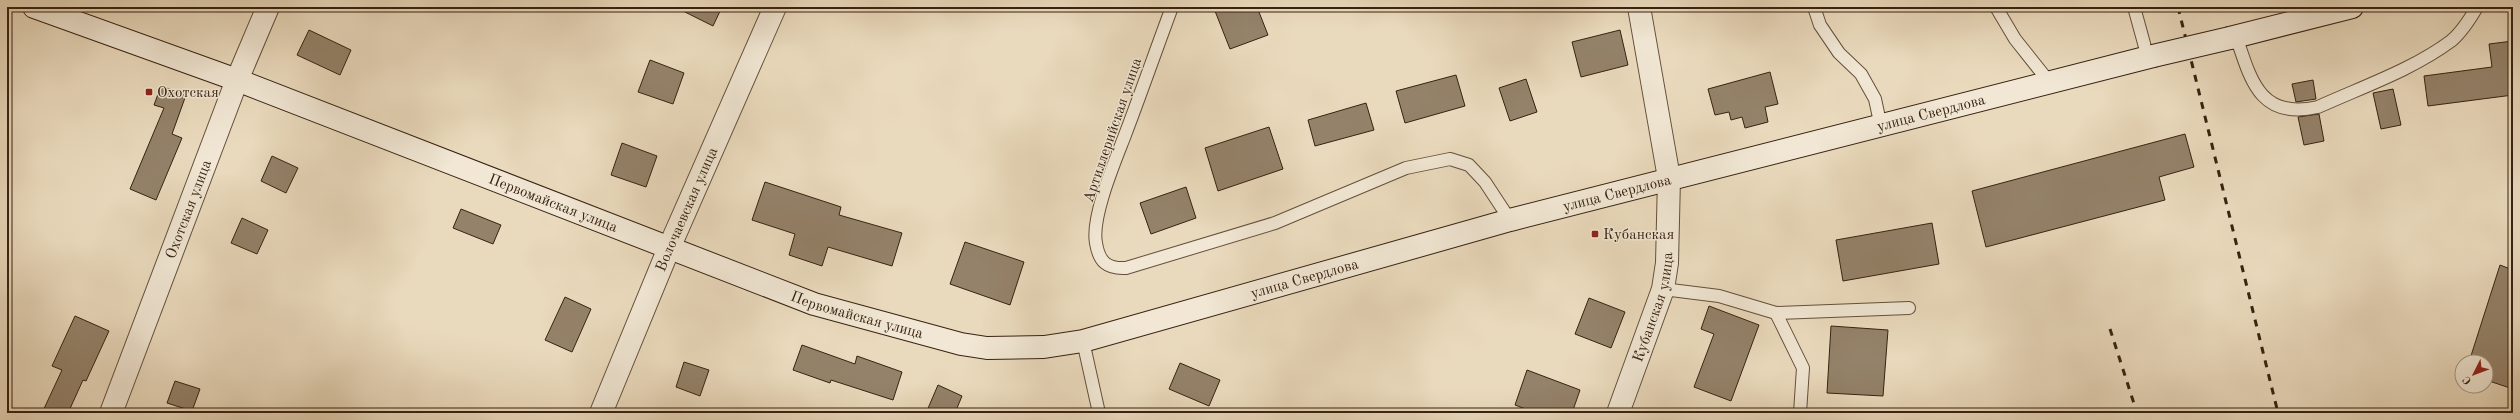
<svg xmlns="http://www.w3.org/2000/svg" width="2520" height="420" font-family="'Old Standard TT',serif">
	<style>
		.building { fill: #94826a; stroke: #362211 }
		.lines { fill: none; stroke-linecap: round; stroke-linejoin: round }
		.lane-casing { stroke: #63503c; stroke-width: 14 }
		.street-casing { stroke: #63503c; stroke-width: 24 }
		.secondary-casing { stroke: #362211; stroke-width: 24 }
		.lane { stroke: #f1e7d4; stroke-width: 12 }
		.street { stroke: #f1e7d4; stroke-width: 22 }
		.secondary { stroke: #f1e7d4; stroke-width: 22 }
		.rail { stroke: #362211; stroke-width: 3; stroke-dasharray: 7 7; stroke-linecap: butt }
		.secondary-bridge-casing { stroke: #362211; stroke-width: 24; stroke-linecap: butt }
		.secondary-bridge { stroke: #f1e7d4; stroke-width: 22 }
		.poi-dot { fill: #8f2418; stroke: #f1e7d4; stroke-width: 1.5 }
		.labels { text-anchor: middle; stroke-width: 3; stroke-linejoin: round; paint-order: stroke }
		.poi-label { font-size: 15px; fill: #362211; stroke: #f1e7d4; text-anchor: start }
		.street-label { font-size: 15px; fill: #362211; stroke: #f1e7d4 }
	</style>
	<rect width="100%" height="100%" fill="#eadabd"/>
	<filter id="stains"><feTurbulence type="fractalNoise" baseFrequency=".005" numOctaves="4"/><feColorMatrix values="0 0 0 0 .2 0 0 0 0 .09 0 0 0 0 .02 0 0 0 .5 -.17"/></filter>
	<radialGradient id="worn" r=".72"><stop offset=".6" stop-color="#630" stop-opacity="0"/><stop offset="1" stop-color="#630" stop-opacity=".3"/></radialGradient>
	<g class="building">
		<path d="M675,7h47l-9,19z"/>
		<path d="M1224,7h33l11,28 -38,14 -15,-38z"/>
		<path d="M309,30l42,20 -11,25 -43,-20z"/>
		<path d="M1620,30l8,35 -47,12 -9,-35z"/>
		<path d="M2513,41v54l-85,11 -4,-30 68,-9 -3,-23z"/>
		<path d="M650,60l34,13 -11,31 -35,-12z"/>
		<path d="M1770,72l8,32 -13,3 3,15 -23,6 -3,-11 -11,3 -2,-8 -14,3 -7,-26z"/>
		<path d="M1456,75l9,31 -60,17 -9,-32z"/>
		<path d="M1526,79l11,33 -27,9 -11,-33z"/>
		<path d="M2313,80l3,19 -20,3 -4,-18z"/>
		<path d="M161,86l25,9 -14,39 10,4 -26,62 -26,-11 34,-81 -10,-3z"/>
		<path d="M2393,89l8,36 -20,4 -8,-36z"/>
		<path d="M1366,103l8,27 -59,16 -7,-26z"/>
		<path d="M2319,114l5,27 -20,4 -6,-28z"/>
		<path d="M1269,127l14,42 -65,22 -13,-43z"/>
		<path d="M2185,134l9,33 -35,10 6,23 -179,47 -14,-56z"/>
		<path d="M622,143l35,13 -11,31 -35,-12z"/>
		<path d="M272,156l26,12 -12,25 -25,-12z"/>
		<path d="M765,182l76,25 -2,8 63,18 -10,33 -64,-19 -6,19 -33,-11 6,-21 -43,-14z"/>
		<path d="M1186,187l10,31 -45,16 -11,-31z"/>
		<path d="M461,209l40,16 -8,19 -40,-16z"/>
		<path d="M242,218l26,12 -11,24 -26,-11z"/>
		<path d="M1932,223l7,41 -96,17 -7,-41z"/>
		<path d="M965,242l59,20 -14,43 -60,-21z"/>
		<path d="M2500,265l13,5v119l-27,-9v-18h-17z"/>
		<path d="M565,297l26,12 -19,43 -27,-12z"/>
		<path d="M1589,298l36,14 -14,36 -36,-14z"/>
		<path d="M1709,306l50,19 -28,76 -37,-14 20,-53 -13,-5z"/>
		<path d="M75,316l34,15 -23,50 -3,-1 -15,33h-26l20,-43 -10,-4z"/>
		<path d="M1831,326l57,4 -5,66 -56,-3z"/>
		<path d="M802,345l53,19 2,-8 45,16 -9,28 -62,-20 -1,3 -37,-13z"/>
		<path d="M684,362l25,8 -9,26 -24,-9z"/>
		<path d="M1180,363l40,17 -11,26 -40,-17z"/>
		<path d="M1527,370l53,20 -8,23h-36l-21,-8z"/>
		<path d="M175,381l25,8 -8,22 -25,-8z"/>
		<path d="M938,385l24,11 -7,17h-29z"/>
	</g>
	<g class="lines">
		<g class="lane-casing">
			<g id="lane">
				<path d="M1172,7c-16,43 -31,86 -47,128 -10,26 -34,82 -29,108 3,19 11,26 30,25l149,-45 131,-55 44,-9 19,6 16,17 25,38"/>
				<path d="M1814,7l6,18 19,28 22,21 14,25 6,28"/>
				<path d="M1996,7l19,32 35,44"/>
				<path d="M2134,7l14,51"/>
				<path d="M2236,36c15,45 24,84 82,71 44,-20 94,-37 133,-66 11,-9 19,-22 26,-34"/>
				<path d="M1663,289l56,7 57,17 133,-5"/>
				<path d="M1776,313l27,55 -3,45"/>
				<path d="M1083,341l16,72"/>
			</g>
		</g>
		<g class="street-casing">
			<g id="street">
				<path id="s1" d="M111,413l126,-333 31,-73"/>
				<path id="s2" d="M601,413l68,-165 106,-241"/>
				<path id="s3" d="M1618,413l45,-124 4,-26 2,-85 -30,-171"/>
			</g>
		</g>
		<g class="secondary-casing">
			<g id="secondary">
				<path id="s4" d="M34,7l203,73 577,224 147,40 26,4 57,-1 39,-6 427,-121 643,-164"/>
				<path d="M2230,38l122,-31"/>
			</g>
		</g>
		<use href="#lane" class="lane"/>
		<use href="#street" class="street"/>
		<use href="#secondary" class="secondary"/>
		<g class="rail">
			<path d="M2178,7l100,406"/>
			<path d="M2110,329l27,84"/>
		</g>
		<g class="secondary-bridge-casing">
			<path id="secondary-bridge" d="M2153,56l77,-18"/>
		</g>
		<use href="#secondary-bridge" class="secondary-bridge"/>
	</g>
	<g class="poi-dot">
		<rect x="145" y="88" width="8" height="8" rx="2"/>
		<rect x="1591" y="230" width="8" height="8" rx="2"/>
	</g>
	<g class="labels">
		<g class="poi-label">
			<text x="157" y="97">Охотская</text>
			<text x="1603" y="239">Кубанская</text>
		</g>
		<g class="street-label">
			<text dy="5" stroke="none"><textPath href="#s4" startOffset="1988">улица Свердлова</textPath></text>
			<text transform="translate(1112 130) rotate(-71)" y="5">Артиллерийская улица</text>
			<text dy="5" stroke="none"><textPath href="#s4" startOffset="1664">улица Свердлова</textPath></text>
			<text dy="5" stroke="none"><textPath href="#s4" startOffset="555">Первомайская улица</textPath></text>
			<text dy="5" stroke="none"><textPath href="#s1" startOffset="218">Охотская улица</textPath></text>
			<text dy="5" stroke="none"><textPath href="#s2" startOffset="221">Волочаевская улица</textPath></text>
			<text dy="5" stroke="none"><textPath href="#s4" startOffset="1340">улица Свердлова</textPath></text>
			<text dy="5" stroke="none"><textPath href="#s3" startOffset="112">Кубанская улица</textPath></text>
			<text dy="5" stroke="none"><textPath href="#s4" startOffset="879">Первомайская улица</textPath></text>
		</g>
	</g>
	<rect width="2520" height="420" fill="none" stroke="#eadabd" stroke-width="24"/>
	<rect x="8" y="8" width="2504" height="404" fill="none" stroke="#362211" stroke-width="2"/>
	<rect x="12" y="12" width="2496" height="396" fill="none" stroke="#362211"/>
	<g transform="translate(2474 374) rotate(228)"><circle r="19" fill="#f1e7d4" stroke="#a69886"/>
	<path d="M0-3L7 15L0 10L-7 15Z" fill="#8f2418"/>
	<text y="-6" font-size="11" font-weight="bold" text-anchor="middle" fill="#362211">С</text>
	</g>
	<rect width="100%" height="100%" filter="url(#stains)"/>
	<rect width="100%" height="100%" fill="url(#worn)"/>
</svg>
